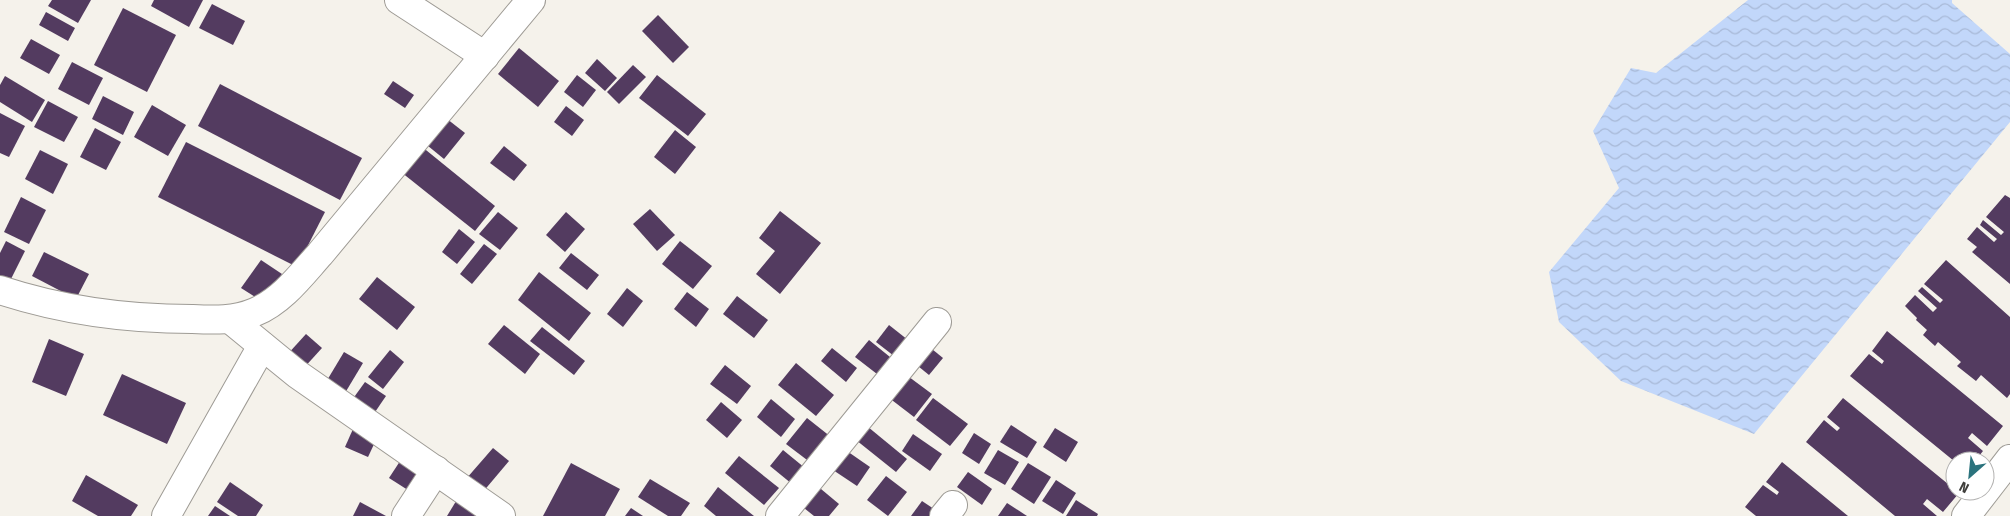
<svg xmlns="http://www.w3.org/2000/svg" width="2010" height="516" font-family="'Fira Sans Condensed',sans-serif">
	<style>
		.water { fill: url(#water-waves) }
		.building { fill: #533b60 }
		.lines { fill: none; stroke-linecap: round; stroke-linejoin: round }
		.minor-casing { stroke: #9e9b95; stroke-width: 30 }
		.minor { stroke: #fff; stroke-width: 28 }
	</style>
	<defs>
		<pattern id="water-waves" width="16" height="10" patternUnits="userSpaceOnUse" patternTransform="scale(1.25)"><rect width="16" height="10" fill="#c2d7fa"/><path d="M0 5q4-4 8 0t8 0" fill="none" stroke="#a8b9d7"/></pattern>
	</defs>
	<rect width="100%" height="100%" fill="#f5f2eb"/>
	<path class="water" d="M1748,0h204v3l58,51v68l-256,312 -133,-53 -62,-59 -10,-50 70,-84 -26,-57 38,-63 25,5z"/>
	<g class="building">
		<path d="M52,0h39l-13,23 -30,-17z"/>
		<path d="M154,0h49l-14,27 -38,-21z"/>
		<path d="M212,4l33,17 -12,24 -34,-17z"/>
		<path d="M123,8l53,27 -29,57 -53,-27z"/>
		<path d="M46,12l29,16 -7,13 -29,-16z"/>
		<path d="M658,15l31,32 -16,16 -31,-32z"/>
		<path d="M31,39l29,16 -11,19 -29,-16z"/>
		<path d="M519,48l40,33 -21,26 -40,-33z"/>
		<path d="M597,59l20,19 -12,13 -20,-18z"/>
		<path d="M72,62l31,16 -14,27 -31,-16z"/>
		<path d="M633,65l13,12 -27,27 -12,-12z"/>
		<path d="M577,75l19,15 -13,17 -19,-15z"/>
		<path d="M657,75l49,39 -18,22 -49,-38z"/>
		<path d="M5,76l40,24 -13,22 -32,-20v-17z"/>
		<path d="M393,81l21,14 -9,13 -21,-14z"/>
		<path d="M220,84l142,74 -22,42 -142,-74z"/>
		<path d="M103,96l31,16 -11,23 -31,-16z"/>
		<path d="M48,101l30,16 -14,25 -30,-15z"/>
		<path d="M152,105l34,20 -18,31 -34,-19z"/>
		<path d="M566,106l18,14 -12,16 -18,-14z"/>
		<path d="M0,113l25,13 -16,31 -9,-4z"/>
		<path d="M442,115l23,18 -21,26 -22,-18z"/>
		<path d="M95,128l26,14 -15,28 -26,-13z"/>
		<path d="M675,130l21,17 -21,27 -21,-17z"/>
		<path d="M186,142l139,70 -28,55 -139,-70z"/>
		<path d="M421,146l74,60 -20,25 -74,-59z"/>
		<path d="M504,146l23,19 -13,16 -24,-18z"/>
		<path d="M40,150l28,14 -15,30 -28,-15z"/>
		<path d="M2005,195l5,3v86l-38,-32 5,-5 -10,-8 10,-12 17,15 3,-3 -17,-14 3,-5 18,15 3,-3 -18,-15z"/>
		<path d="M21,197l25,13 -17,34 -25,-12z"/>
		<path d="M650,209l25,26 -18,16 -24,-27z"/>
		<path d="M780,211l41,32 -41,51 -24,-20 19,-23 -16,-13z"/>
		<path d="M498,212l20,16 -18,22 -21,-16z"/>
		<path d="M566,212l19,17 -20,23 -19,-17z"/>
		<path d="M459,229l16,13 -18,22 -15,-12z"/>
		<path d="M6,241l19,10 -16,32 -9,-5v-25z"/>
		<path d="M680,241l32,25 -19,23 -31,-25z"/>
		<path d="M484,244l13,10 -25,30 -12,-10z"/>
		<path d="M44,252l45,22 -13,25 -44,-23z"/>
		<path d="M571,253l28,22 -12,15 -28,-22z"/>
		<path d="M261,260l21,14 -19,28 -22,-14z"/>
		<path d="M1946,260l64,57v77l-3,4 -26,-23 -5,6 -19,-15 4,-4 -23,-20 -3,4 -12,-11 4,-5 -11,-10 1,-2 -12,-12 10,-11 18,17 4,-4 -19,-17 4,-4 18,16 3,-3 -19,-16z"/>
		<path d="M539,272l52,41 -22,28 -51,-41z"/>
		<path d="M377,277l38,30 -18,23 -38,-31z"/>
		<path d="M627,288l16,13 -20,26 -16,-13z"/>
		<path d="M687,292l22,17 -13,18 -22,-18z"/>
		<path d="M737,296l31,24 -14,18 -31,-24z"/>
		<path d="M504,325l36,29 -15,20 -37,-30z"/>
		<path d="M889,325l19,15 -14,16 -18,-14z"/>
		<path d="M542,327l43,34 -11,14 -44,-34z"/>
		<path d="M1887,331l116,95 -16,20 -15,-13 -4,5 15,13 -8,10h-21l-104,-85 19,-22 13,10 2,-3 -12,-10z"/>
		<path d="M306,334l16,14 -20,22 -16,-14z"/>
		<path d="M49,339l35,15 -18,42 -34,-14z"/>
		<path d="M869,340l21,17 -13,17 -22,-17z"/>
		<path d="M927,345l16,13 -14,17 -16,-13z"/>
		<path d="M832,348l25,20 -11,14 -25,-21z"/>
		<path d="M390,350l14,12 -21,27 -15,-12z"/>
		<path d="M344,352l19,11 -18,30 -19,-11z"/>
		<path d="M796,363l38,32 -18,21 -38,-31z"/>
		<path d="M725,365l26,21 -14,18 -27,-20z"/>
		<path d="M901,371l31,23 -18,23 -30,-23z"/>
		<path d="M122,374l64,29 -19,41 -64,-29z"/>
		<path d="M365,382l21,14 -13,19 -21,-15z"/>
		<path d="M933,398l35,26 -18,22 -34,-26z"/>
		<path d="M1843,398l116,95 -16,19 -16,-13 -4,5 14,12h-42l-89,-74 18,-22 13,11 3,-3 -13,-11z"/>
		<path d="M771,399l24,20 -14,18 -24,-20z"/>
		<path d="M721,402l21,18 -15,18 -21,-18z"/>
		<path d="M807,418l24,19 -20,26 -25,-19z"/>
		<path d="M862,422l45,37 -11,13 -45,-36z"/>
		<path d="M1011,425l26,17 -10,16 -27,-16z"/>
		<path d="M1055,428l23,14 -12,20 -23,-15z"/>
		<path d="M353,429l23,11 -8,17 -23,-10z"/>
		<path d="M974,433l17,11 -12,20 -17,-11z"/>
		<path d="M913,434l29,20 -12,17 -28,-20z"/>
		<path d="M493,448l16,13 -27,32 -16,-14z"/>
		<path d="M844,449l26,18 -13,19 -27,-18z"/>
		<path d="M783,450l22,18 -13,16 -22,-18z"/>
		<path d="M998,450l21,12 -14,23 -21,-12z"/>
		<path d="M406,452l22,14 -17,26 -22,-14z"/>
		<path d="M739,456l40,32 -15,17 -39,-32z"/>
		<path d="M1782,462l66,54h-92l-11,-9 18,-22 14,10 2,-3 -13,-10z"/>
		<path d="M571,463l49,26 -15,27h-62z"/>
		<path d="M1028,463l23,14 -17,27 -23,-15z"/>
		<path d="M968,472l24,17 -10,16 -25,-18z"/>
		<path d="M86,475l52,30 -7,11h-33l-26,-15z"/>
		<path d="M886,476l21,16 -19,24 -21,-16z"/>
		<path d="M650,479l40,24 -9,13h-13l-30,-19z"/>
		<path d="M1056,480l20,13 -13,21 -21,-13z"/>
		<path d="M230,482l33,23 -7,11h-18l-21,-14z"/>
		<path d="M815,484l24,20 -10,12h-15l-15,-12z"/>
		<path d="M718,487l36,29h-38l-12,-10z"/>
		<path d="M458,498l23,18h-34z"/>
		<path d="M1076,500l22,14 -1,2h-31z"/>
		<path d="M922,501l12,8 -4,7h-19z"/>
		<path d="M360,502l26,14h-33z"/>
		<path d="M1007,503l20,13h-29z"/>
		<path d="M215,506l15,10h-22z"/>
		<path d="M631,508l12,8h-18z"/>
	</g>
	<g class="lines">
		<g class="minor-casing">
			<g id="minor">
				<path d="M399,0l86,56"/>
				<path d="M0,290c61,20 127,29 192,29 22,1 42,2 63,-7 27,-11 47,-38 65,-58l211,-254"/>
				<path d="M231,320l66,54 204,142"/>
				<path d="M166,516l96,-170"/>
				<path d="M406,516l30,-46"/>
				<path d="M780,516l157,-194"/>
				<path d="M944,516l9,-11"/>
				<path d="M1966,516l44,-57"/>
			</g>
		</g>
		<use href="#minor" class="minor"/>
	</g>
	<g transform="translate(1970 476) rotate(207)"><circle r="24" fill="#ffffff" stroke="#b2b1b0"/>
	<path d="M0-4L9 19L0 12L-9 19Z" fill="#2b737d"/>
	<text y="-8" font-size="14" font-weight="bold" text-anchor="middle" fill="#3e3d3a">N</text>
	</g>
</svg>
